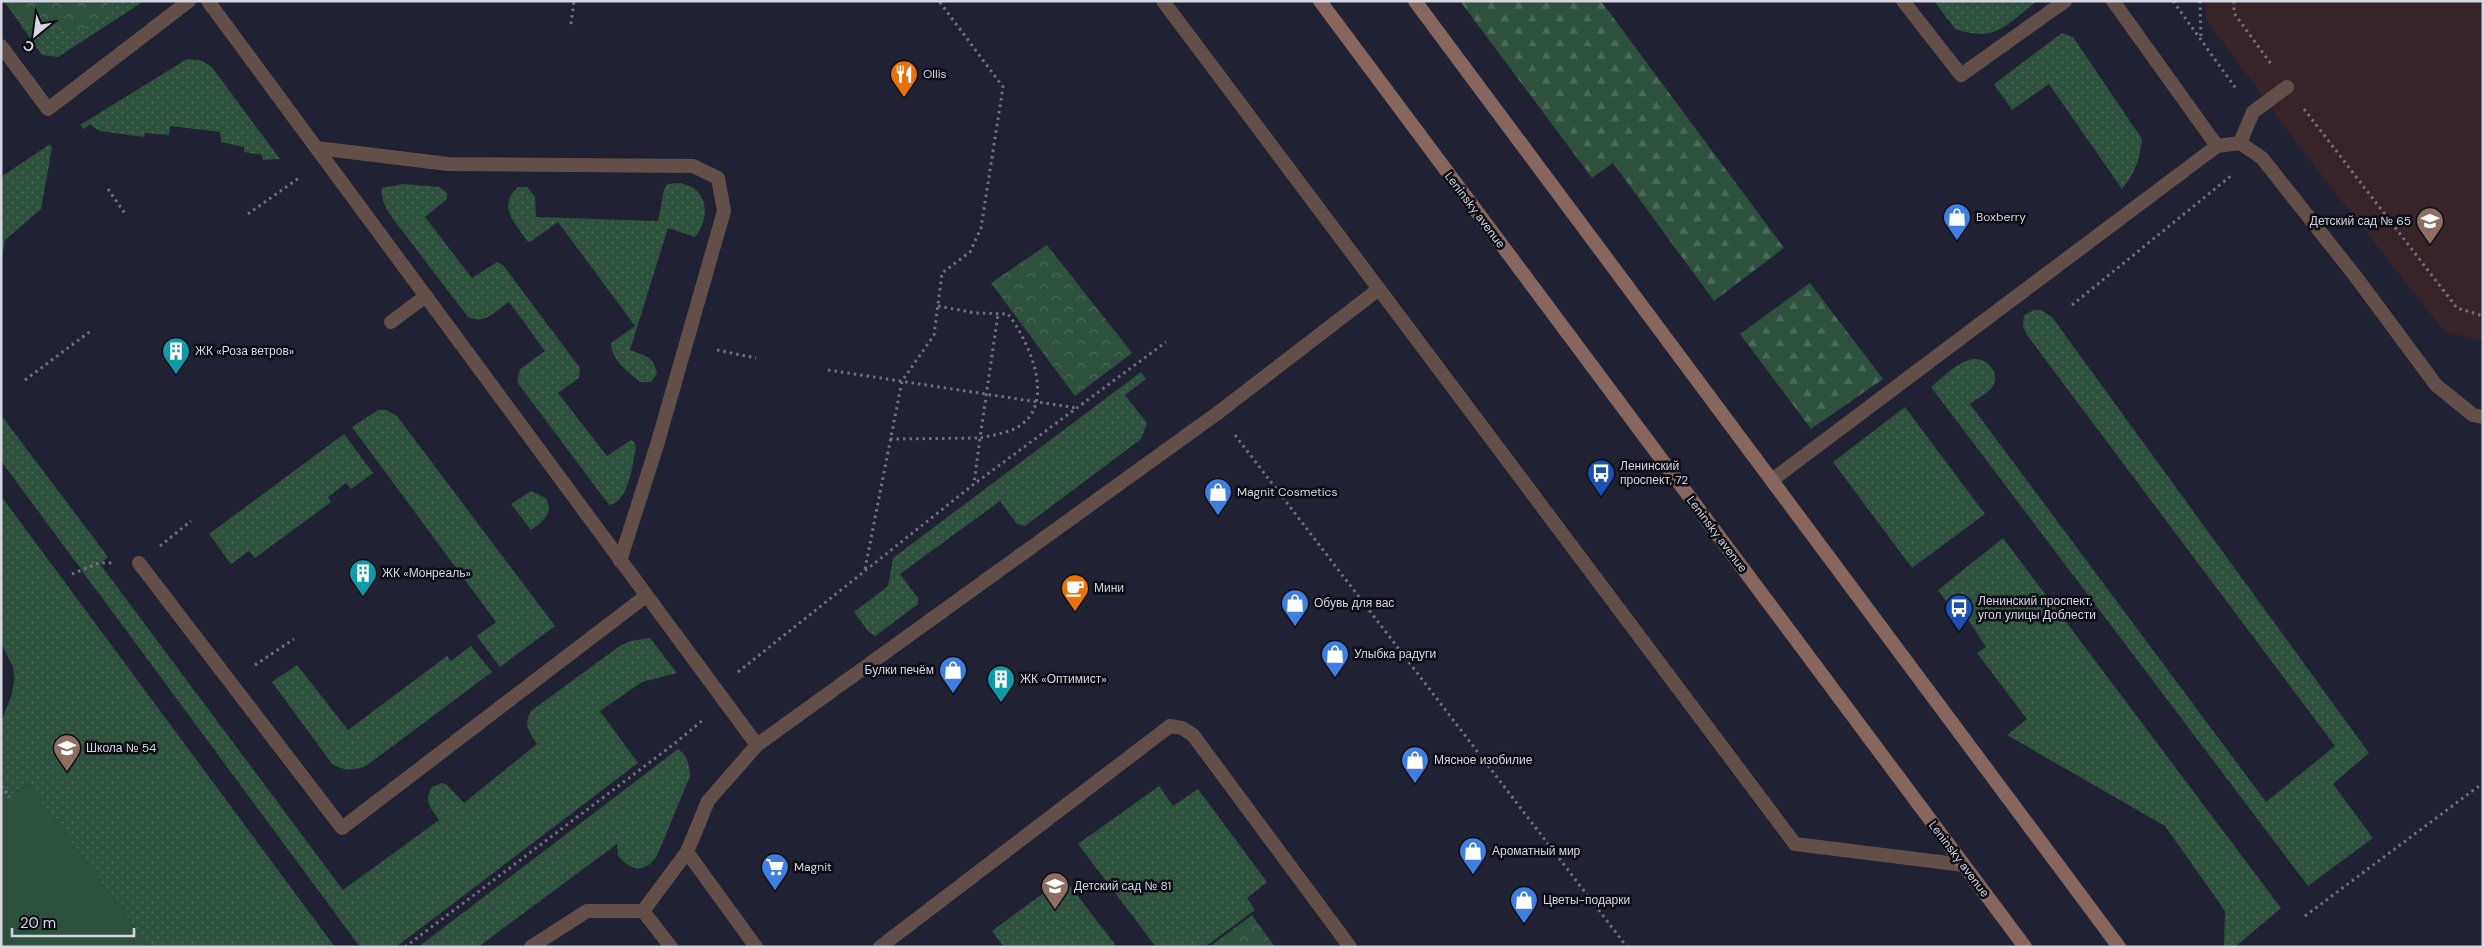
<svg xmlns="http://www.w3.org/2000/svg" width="2484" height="948" font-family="'DM Sans',sans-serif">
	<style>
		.education { fill: #372428 }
		.grass { fill: url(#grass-dots) }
		.forest { fill: url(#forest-firs) }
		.park { fill: url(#park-crowns) }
		.pitch { fill: #2d513d }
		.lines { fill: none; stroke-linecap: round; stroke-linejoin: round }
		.path { stroke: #707180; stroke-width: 3; stroke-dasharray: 2.5 4; stroke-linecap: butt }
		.service { stroke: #634f49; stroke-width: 14 }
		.minor { stroke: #634f49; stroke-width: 14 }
		.secondary { stroke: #87675d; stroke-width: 14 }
		.labels { text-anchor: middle; stroke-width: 5; stroke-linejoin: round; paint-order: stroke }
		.poi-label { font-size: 12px; fill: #d5d6e2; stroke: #0b0c14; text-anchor: start }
		.street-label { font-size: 12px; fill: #d5d6e2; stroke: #0b0c14 }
	</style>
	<defs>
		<pattern id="grass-dots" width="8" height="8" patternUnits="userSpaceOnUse" patternTransform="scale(1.25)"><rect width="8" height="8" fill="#2d513d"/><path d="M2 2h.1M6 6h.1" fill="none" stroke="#4b6959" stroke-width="1.8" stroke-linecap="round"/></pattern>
		<pattern id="forest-firs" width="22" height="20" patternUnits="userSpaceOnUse" patternTransform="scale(1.25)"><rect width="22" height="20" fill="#2d513d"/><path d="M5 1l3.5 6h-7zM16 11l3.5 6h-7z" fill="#4b6959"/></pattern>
		<pattern id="park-crowns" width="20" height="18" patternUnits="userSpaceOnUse" patternTransform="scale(1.25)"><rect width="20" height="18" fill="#2d513d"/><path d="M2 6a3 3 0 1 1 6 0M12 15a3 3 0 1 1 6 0" fill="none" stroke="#4b6959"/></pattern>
	</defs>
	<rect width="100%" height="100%" fill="#202133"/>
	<path class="education" d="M2206,1h277v340l-39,-10 -135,-172 -103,-140z"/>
	<g class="grass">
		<path d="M4,1h8l20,28 75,-17 1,-11h36l-86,56 -16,-2z"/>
		<path d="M1934,1h103c-31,24 -41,42 -82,28z"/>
		<path d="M2062,33l11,4 69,102c-2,20 -7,34 -20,50l-73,-105 -37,26 -18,-26z"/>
		<path d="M187,59l13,1 11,6 69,93 -17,1 -1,-5 -18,-3v-5l-23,-5 -1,-10 -50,-6 -1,9 -24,-2 -1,4 -45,-6 -9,-7 -6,5 -4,-4z"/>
		<path d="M50,144l2,4 -11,61 -36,31 -4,25v-88z"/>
		<path d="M681,183c4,2 11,3 14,6 15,13 11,35 0,48l-27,-9 -38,122c15,6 24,6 27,24l-6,8h-11c-12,-10 -29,-22 -29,-39l24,-17 -77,-104 -28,20 -3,-1c-13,-20 -30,-34 -9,-54h9l8,10 1,20 122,4 6,-31 3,-6z"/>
		<path d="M403,184l36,3 8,6v6l-22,18 47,61 25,-16 6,3 77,103 -1,10 -21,15 49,63 24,-16 4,3 1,5c-4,17 -7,54 -27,57l-92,-123 3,-13 25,-18 -36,-49c-14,9 -23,23 -41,15l-74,-97c-7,-10 -14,-20 -12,-32z"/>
		<path d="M2034,310h7l11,7 317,436 -36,31 40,54 -65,48 -377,-499c11,-9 24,-23 38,-27 14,-5 31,9 25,24 -4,9 -17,14 -24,20l296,398 69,-56 -308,-411 -4,-8 1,-12z"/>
		<path d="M1141,372l5,7 -21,16 22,28 -6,16 -116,87 -8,-2 -17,-23 -100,73 18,24v6l-40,30 -3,2 -7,-5 -14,-19 34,-26 5,-28z"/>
		<path d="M1905,407l80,107 -73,54 -79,-106z"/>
		<path d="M378,410h8l11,6 158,210 -55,41 -23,-31 19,-14 -144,-195z"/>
		<path d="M1,415l107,142 -8,7 243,326 96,-70c-8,-12 -16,-18 -7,-33l10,-4 4,1 18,19 73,-59c-8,-13 -14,-18 -6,-33l90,-66 10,-4 19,-3 27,35 -35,9 -42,29 38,52 -242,184h-36l-359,-486z"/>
		<path d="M344,434l29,39 -22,16 -5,-6 -18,14 3,5 -76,56 -6,-7 -18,13 -22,-30z"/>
		<path d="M531,491l15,7c8,17 -3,23 -15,32l-20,-26z"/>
		<path d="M1,496l334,451h-186l-121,-163 -27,19v-81l11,-28 2,-14 -1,-13 -12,-24z"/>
		<path d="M2003,538l278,370 -46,39h-11l1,-36 -60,-85 -158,-91 20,-16 -50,-66 9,-6 -25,-38 -7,4 -16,-23z"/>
		<path d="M471,646l21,26 -126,94c-13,5 -22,5 -34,-2l-60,-82 25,-17 51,65 99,-74 4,5z"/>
		<path d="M678,749c10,7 11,15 12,27l-33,80c-13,18 -25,15 -39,0l-1,-12 -139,103h-60z"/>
		<path d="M1159,786l14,20 25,-17 69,93 -20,16 8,12 -50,37h-49l-78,-103z"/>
		<path d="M1064,878l53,69h-113l-12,-16z"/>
	</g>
	<g class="forest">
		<path d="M1460,1h141l183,247 -70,53 -101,-138 -21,15z"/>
		<path d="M1810,283l73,96 -72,50 -71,-95z"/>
	</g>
	<g class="park">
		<path d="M12,1h96l-1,11 -29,21 -46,-4z"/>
		<path d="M1047,245l85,108 -57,43 -84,-113z"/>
		<path d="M1252,915l23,32h-66z"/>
	</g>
	<path class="pitch" d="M28,784l121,163h-148v-144z"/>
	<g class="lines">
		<g class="path">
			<path d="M2173,1l64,89"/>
			<path d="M2200,1l1,39"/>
			<path d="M2234,1v12l37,51"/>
			<path d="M571,24l3,-23"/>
			<path d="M2304,109l153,199 26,8"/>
			<path d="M108,189l18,26"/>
			<path d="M248,214l51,-36"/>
			<path d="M2072,305l160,-130"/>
			<path d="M938,306l37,7 33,1c20,26 48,86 13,111 -12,8 -27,10 -41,13l18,-124"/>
			<path d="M717,350l39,8"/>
			<path d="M828,370l249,38"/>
			<path d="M25,380l67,-50"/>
			<path d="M1235,435l392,512"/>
			<path d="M890,439l90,-1 -6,46"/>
			<path d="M160,546l31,-25"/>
			<path d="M865,569l37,-188 32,-46 8,-62 28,-21 11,-24 22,-141 -64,-86"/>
			<path d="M72,574l27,-11h13"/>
			<path d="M255,665l39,-26"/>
			<path d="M738,672l236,-188 192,-142"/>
			<path d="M1,786l9,11"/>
			<path d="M2305,916l178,-133"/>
			<path d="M405,947l269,-203 29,-24"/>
		</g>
		<g class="service">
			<path d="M208,1l549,744"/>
			<path d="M1903,1l58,74 104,-74"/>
			<path d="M2113,1l104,145"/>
			<path d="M1,46l47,63 141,-108"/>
			<path d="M2240,143l13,-31 34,-25"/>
			<path d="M317,148l131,16 245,2 25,12 6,33 -67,234 -37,116"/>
			<path d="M391,322l35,-26"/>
			<path d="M1772,480l445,-334 23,-3 22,15 94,119 80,108 37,30 10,2"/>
			<path d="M139,563l203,265 304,-232"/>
			<path d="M687,852l69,95"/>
			<path d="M643,911l28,36"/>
			<path d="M531,947l56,-36h56l44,-59 21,-51 49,-56 462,-333 160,-123"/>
			<path d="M880,947l290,-221 12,2 11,7 157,212"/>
		</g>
		<path class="minor" d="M1163,1l632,843 169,21"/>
		<g class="secondary">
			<path d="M1320,1l705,946"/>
			<path d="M1415,1l704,946"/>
		</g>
	</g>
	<defs>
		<g id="restaurant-pin" transform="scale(1.4375)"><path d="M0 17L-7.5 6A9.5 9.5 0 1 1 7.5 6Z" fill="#e8710a" stroke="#0b0c14"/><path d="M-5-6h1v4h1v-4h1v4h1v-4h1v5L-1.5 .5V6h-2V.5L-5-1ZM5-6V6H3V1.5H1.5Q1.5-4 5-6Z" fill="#fff"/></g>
		<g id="shop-pin" transform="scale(1.4375)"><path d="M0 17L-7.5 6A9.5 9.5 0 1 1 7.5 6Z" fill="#3f7fe0" stroke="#0b0c14"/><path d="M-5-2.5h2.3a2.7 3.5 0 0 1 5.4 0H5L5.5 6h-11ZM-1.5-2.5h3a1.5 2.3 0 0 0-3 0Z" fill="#fff"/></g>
		<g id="school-pin" transform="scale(1.4375)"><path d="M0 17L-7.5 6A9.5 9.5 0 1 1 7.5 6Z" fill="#8d6e63" stroke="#0b0c14"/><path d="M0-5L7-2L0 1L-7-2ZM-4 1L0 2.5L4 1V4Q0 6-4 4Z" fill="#fff"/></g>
		<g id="building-pin" transform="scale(1.4375)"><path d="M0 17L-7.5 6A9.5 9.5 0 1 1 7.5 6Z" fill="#0f9aa8" stroke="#0b0c14"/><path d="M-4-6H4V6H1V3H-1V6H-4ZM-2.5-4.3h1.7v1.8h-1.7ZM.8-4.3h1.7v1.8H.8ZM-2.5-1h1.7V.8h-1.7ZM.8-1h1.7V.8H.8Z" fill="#fff"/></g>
		<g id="bus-pin" transform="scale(1.4375)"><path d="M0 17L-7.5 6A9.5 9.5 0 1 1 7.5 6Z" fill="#1a4fb4" stroke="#0b0c14"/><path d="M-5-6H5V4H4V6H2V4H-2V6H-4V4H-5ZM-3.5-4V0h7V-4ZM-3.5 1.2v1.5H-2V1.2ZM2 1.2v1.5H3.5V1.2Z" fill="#fff"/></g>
		<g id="cafe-pin" transform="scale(1.4375)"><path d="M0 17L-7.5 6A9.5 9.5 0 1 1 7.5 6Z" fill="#e8710a" stroke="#0b0c14"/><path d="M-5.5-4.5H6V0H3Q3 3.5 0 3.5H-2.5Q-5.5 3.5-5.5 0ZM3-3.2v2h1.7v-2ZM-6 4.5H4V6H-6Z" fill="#fff"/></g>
		<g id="supermarket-pin" transform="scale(1.4375)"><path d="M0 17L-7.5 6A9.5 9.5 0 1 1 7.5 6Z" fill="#3f7fe0" stroke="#0b0c14"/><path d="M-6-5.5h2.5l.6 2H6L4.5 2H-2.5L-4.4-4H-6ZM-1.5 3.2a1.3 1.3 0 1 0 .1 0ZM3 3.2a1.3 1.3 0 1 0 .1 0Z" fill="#fff"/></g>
	</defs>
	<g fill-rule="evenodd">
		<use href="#restaurant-pin" x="904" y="74"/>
		<use href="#shop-pin" x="1957" y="217"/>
		<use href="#school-pin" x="2430" y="221"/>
		<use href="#building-pin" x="176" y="351"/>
		<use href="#bus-pin" x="1601" y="473"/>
		<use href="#shop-pin" x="1218" y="492"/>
		<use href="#building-pin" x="363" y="573"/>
		<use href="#cafe-pin" x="1075" y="588"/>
		<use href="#shop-pin" x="1295" y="603"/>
		<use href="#bus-pin" x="1959" y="608"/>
		<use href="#shop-pin" x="1335" y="654"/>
		<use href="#shop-pin" x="953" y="670"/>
		<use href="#building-pin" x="1001" y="679"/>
		<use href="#school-pin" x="67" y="748"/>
		<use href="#shop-pin" x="1415" y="760"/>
		<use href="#shop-pin" x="1473" y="851"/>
		<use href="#supermarket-pin" x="775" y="867"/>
		<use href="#school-pin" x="1055" y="886"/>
		<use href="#shop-pin" x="1524" y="900"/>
	</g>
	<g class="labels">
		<g class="poi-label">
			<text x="923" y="78">Ollis</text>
			<text x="1976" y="221">Boxberry</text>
			<text x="2411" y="225" text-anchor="end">Детский сад № 65</text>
			<text x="195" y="355">ЖК «Роза ветров»</text>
			<text x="1620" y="470">Ленинский<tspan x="1620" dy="14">проспект, 72</tspan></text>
			<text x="1237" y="496">Magnit Cosmetics</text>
			<text x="382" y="577">ЖК «Монреаль»</text>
			<text x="1094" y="592">Мини</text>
			<text x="1978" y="605">Ленинский проспект,<tspan x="1978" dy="14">угол улицы Доблести</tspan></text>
			<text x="1314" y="607">Обувь для вас</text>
			<text x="1354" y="658">Улыбка радуги</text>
			<text x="934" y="674" text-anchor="end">Булки печём</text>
			<text x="1020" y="683">ЖК «Оптимист»</text>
			<text x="86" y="752">Школа № 54</text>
			<text x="1434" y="764">Мясное изобилие</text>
			<text x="1492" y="855">Ароматный мир</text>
			<text x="794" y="871">Magnit</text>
			<text x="1074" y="890">Детский сад № 81</text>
			<text x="1543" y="904">Цветы-подарки</text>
		</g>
		<g class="street-label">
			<text transform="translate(1475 210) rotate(53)" y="4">Leninsky avenue</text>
			<text transform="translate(1717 534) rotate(53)" y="4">Leninsky avenue</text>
			<text transform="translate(1959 859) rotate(53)" y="4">Leninsky avenue</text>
		</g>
	</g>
	<rect width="2484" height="948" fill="none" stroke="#d5d6e2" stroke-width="5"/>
	<g transform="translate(35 35) rotate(209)" stroke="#0b0c14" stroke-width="4" paint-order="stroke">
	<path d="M0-4L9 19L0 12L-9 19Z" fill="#d5d6e2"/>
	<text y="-8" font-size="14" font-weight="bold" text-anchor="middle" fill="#d5d6e2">С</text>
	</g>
	<path d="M12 928v8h122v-8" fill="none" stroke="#d5d6e2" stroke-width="2.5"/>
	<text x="20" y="928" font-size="15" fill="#d5d6e2" stroke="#0b0c14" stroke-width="4" paint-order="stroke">20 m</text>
</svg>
